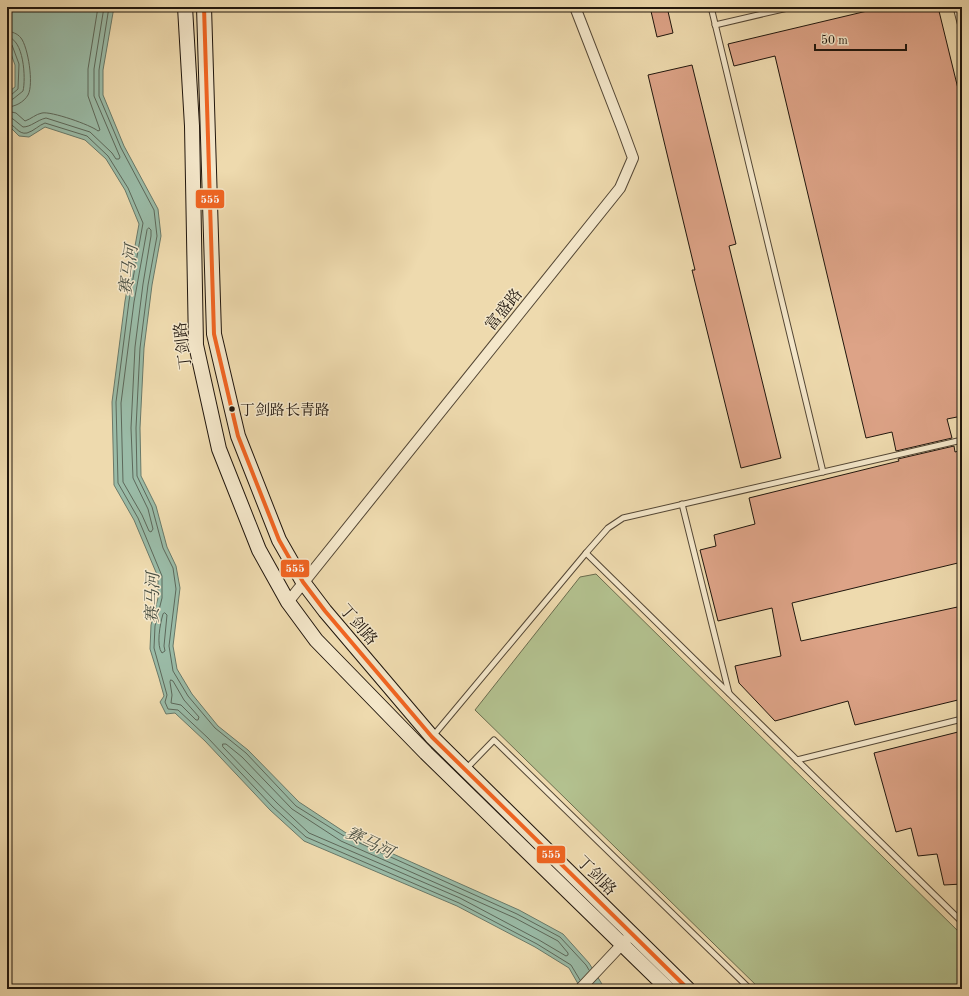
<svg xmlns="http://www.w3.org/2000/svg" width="969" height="996" font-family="'Old Standard TT','Noto Serif SC',serif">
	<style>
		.green { fill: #b3c18f; stroke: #6a6c4e }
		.water { fill: #9abba7; stroke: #697969 }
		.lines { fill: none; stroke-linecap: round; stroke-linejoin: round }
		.shore { stroke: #5d685a; stroke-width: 1 }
		.building { fill: #dda387; stroke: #20160d }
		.lane-casing { stroke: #544735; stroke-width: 7 }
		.street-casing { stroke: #544735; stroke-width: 12 }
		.secondary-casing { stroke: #20160d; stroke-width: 16 }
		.lane { stroke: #f4e7ca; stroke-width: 5 }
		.street { stroke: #f4e7ca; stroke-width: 10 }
		.secondary { stroke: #f4e7ca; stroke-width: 14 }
		.bus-1-casing { stroke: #f4e7ca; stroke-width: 7 }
		.bus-1 { stroke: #f26522; stroke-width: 4 }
		.bus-dot { fill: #20160d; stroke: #f4e7ca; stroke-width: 1.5 }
		.labels { text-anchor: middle; stroke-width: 3; stroke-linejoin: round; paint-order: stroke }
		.bus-label { font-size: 15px; fill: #20160d; stroke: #f4e7ca; text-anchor: start }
		.street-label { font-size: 16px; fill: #20160d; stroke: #f4e7ca }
		.water-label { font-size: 17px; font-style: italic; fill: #4b5043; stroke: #f4e7ca }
		.line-badge { stroke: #f4e7ca; stroke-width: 1.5 }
		.badge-label { font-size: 11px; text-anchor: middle; font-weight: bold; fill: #fff }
	</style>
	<rect width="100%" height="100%" fill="#eedaae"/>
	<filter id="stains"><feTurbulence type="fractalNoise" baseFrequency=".005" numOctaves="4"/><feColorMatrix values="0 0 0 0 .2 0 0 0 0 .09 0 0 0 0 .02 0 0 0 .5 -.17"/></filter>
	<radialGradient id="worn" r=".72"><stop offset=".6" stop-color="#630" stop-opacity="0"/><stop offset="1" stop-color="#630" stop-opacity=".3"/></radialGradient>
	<path class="green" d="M596,574l366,361v54h-202l-285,-279 105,-133z"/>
	<path class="water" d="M7,7h107l-11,63v25l21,51 34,63 3,27 -9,49 -8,63 -4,80 1,48 15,30 11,41 9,19 4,22 -7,58 4,23 15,25 26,32 30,24 51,52 47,31 173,77 44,24 26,29 16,26h-24l-12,-21 -34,-21 -78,-41 -153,-65 -34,-31 -65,-69 -30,-28 -9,1 -6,-12 4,-6 -5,-18 -9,-29 1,-24 7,-27v-21l-24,-57 -20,-35 -2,-83 13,-101 14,-77 -14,-34 -19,-31 -21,-19 -40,-13 -16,10 -10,-1 -10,-10 -2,-33 8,-6v-22l-8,-22z"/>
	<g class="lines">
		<g class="shore">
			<path d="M109,7l-10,63v26l22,52 33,62 3,26 -9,49 -8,63 -4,80 1,48 15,31 11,41 10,20 3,21 -7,57 4,25 15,25 27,32 31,25 50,53 48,30 173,78 43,23 26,28 3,5"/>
			<path d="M7,31c5,1 10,2 14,7 7,9 13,46 7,57 -4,7 -13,12 -21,12"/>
			<path d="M7,37c17,1 19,42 16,54l-10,8 -6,2"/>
			<path d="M7,42l3,1 2,2 7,19 -1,25 -7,6 -4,1"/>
			<path d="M7,111l9,2 9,8c6,-2 11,-7 17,-8 9,-2 49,12 56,18l2,-1 -12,-34v-27l10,-62"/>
			<path d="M7,117l6,2 10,8c8,0 14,-7 23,-9l44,14 22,21 4,6h3l1,-2 -26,-61v-27l10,-62"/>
			<path d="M7,123c8,1 11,12 20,10 7,-2 12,-8 18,-10l42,13 21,20 20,32 15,35 -14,78 -13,101 2,81 20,35 24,58v22l-7,28 -1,22 13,47 -2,7 3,7 10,1 30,28 65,69 33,30 153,66 78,41 34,21 9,15"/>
			<path d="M149,228l2,2v6l-8,48 -8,63 -4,81 2,50 15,31 5,20 -2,3 -2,-1 -7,-16 -19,-33 -2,-79 13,-101 13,-72z"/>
			<path d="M165,613l2,2 -3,31 1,5 -3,2c-6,-7 -2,-29 1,-39z"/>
			<path d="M171,680l2,1 11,19 15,17 -1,3h-2l-15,-15 -10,-2 1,-8 -2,-13z"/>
			<path d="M223,744h3l16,13 50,52 49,32 174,77 43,23 10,12v2l-2,1 -27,-16 -79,-42 -151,-65 -32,-30 -54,-56z"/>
		</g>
	</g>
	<g class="building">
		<path d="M650,7h17l6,26 -16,4z"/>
		<path d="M884,7h54l24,98v311l-15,3 5,19 -56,13 -4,-19 -26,6 -91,-382 -41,10 -6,-22z"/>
		<path d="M692,65l44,179 -7,2 52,212 -40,10 -49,-198h3l-47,-195z"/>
		<path d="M954,446l1,6 7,-2v112l-170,41 9,38 161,-35v93l-107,26 -7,-24 -73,20 -36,-38 -4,-17 46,-10 -9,-48 -54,13 -18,-71 16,-4 -2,-11 41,-11 -6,-26 150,-37 -1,-2z"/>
		<path d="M962,731v153l-18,1 -7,-31 -19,2 -7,-28 -15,4 -22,-79z"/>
	</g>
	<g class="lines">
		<g class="lane-casing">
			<g id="lane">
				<path d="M711,7l112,465"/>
				<path d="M956,7l6,23"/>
				<path d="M715,25l77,-18"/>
				<path d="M682,504l47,189"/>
				<path d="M586,553l376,369"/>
				<path d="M433,736l153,-183 22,-25 15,-10 339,-78"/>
				<path d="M797,760l165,-41"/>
				<path d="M466,769l28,-29 256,249"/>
			</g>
		</g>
		<g class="street-casing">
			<g id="street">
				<path d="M288,602l332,-414 13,-30 -11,-30 -47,-121"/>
				<path d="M580,989l47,-50"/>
			</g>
		</g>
		<g class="secondary-casing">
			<g id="secondary">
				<path d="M185,7l7,119 4,219 23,104 40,101 29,52 28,38 110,113 242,236"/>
				<path d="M204,7l10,327 24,102 41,104 24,42 22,29 107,126 256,252"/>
			</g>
		</g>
		<use href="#lane" class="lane"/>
		<use href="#street" class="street"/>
		<use href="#secondary" class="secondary"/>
		<g class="bus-1-casing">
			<path id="bus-1" d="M204,7l10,327 24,102 41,104 24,42 22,29 107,126 256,252"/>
		</g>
		<use href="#bus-1" class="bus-1"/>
	</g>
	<circle class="bus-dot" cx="232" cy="409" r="3.5"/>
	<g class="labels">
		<g class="bus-label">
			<text x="240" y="415">丁剑路长青路</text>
		</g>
		<g class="street-label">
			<text transform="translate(503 309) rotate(-51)" y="6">富盛路</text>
			<text transform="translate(182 346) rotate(-97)" y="6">丁剑路</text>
			<text transform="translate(359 624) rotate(49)" y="6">丁剑路</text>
			<text transform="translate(597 875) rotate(45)" y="6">丁剑路</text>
		</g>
		<g class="water-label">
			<text transform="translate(128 270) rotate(-83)" y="6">赛马河</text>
			<text transform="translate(152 598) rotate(-89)" y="6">赛马河</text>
			<text transform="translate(370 842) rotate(26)" y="6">赛马河</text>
		</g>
	</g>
	<g class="line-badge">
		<rect x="195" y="189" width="30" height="20" rx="4" fill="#f26522"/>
		<rect x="280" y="559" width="30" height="19" rx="4" fill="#f26522"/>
		<rect x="536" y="845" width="30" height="19" rx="4" fill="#f26522"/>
	</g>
	<g class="badge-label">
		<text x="210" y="203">555</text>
		<text x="295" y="572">555</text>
		<text x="551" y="858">555</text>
	</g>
	<rect width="969" height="996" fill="none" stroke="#eedaae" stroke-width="24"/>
	<rect x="8" y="8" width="953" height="980" fill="none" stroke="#20160d" stroke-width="2"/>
	<rect x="12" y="12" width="945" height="972" fill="none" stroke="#20160d"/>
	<path d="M815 44v6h91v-6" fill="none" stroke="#20160d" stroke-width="2"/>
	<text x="821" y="44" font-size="12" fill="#20160d" stroke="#f4e7ca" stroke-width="3" paint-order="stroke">50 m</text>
	<rect width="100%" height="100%" filter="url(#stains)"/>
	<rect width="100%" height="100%" fill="url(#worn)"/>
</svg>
